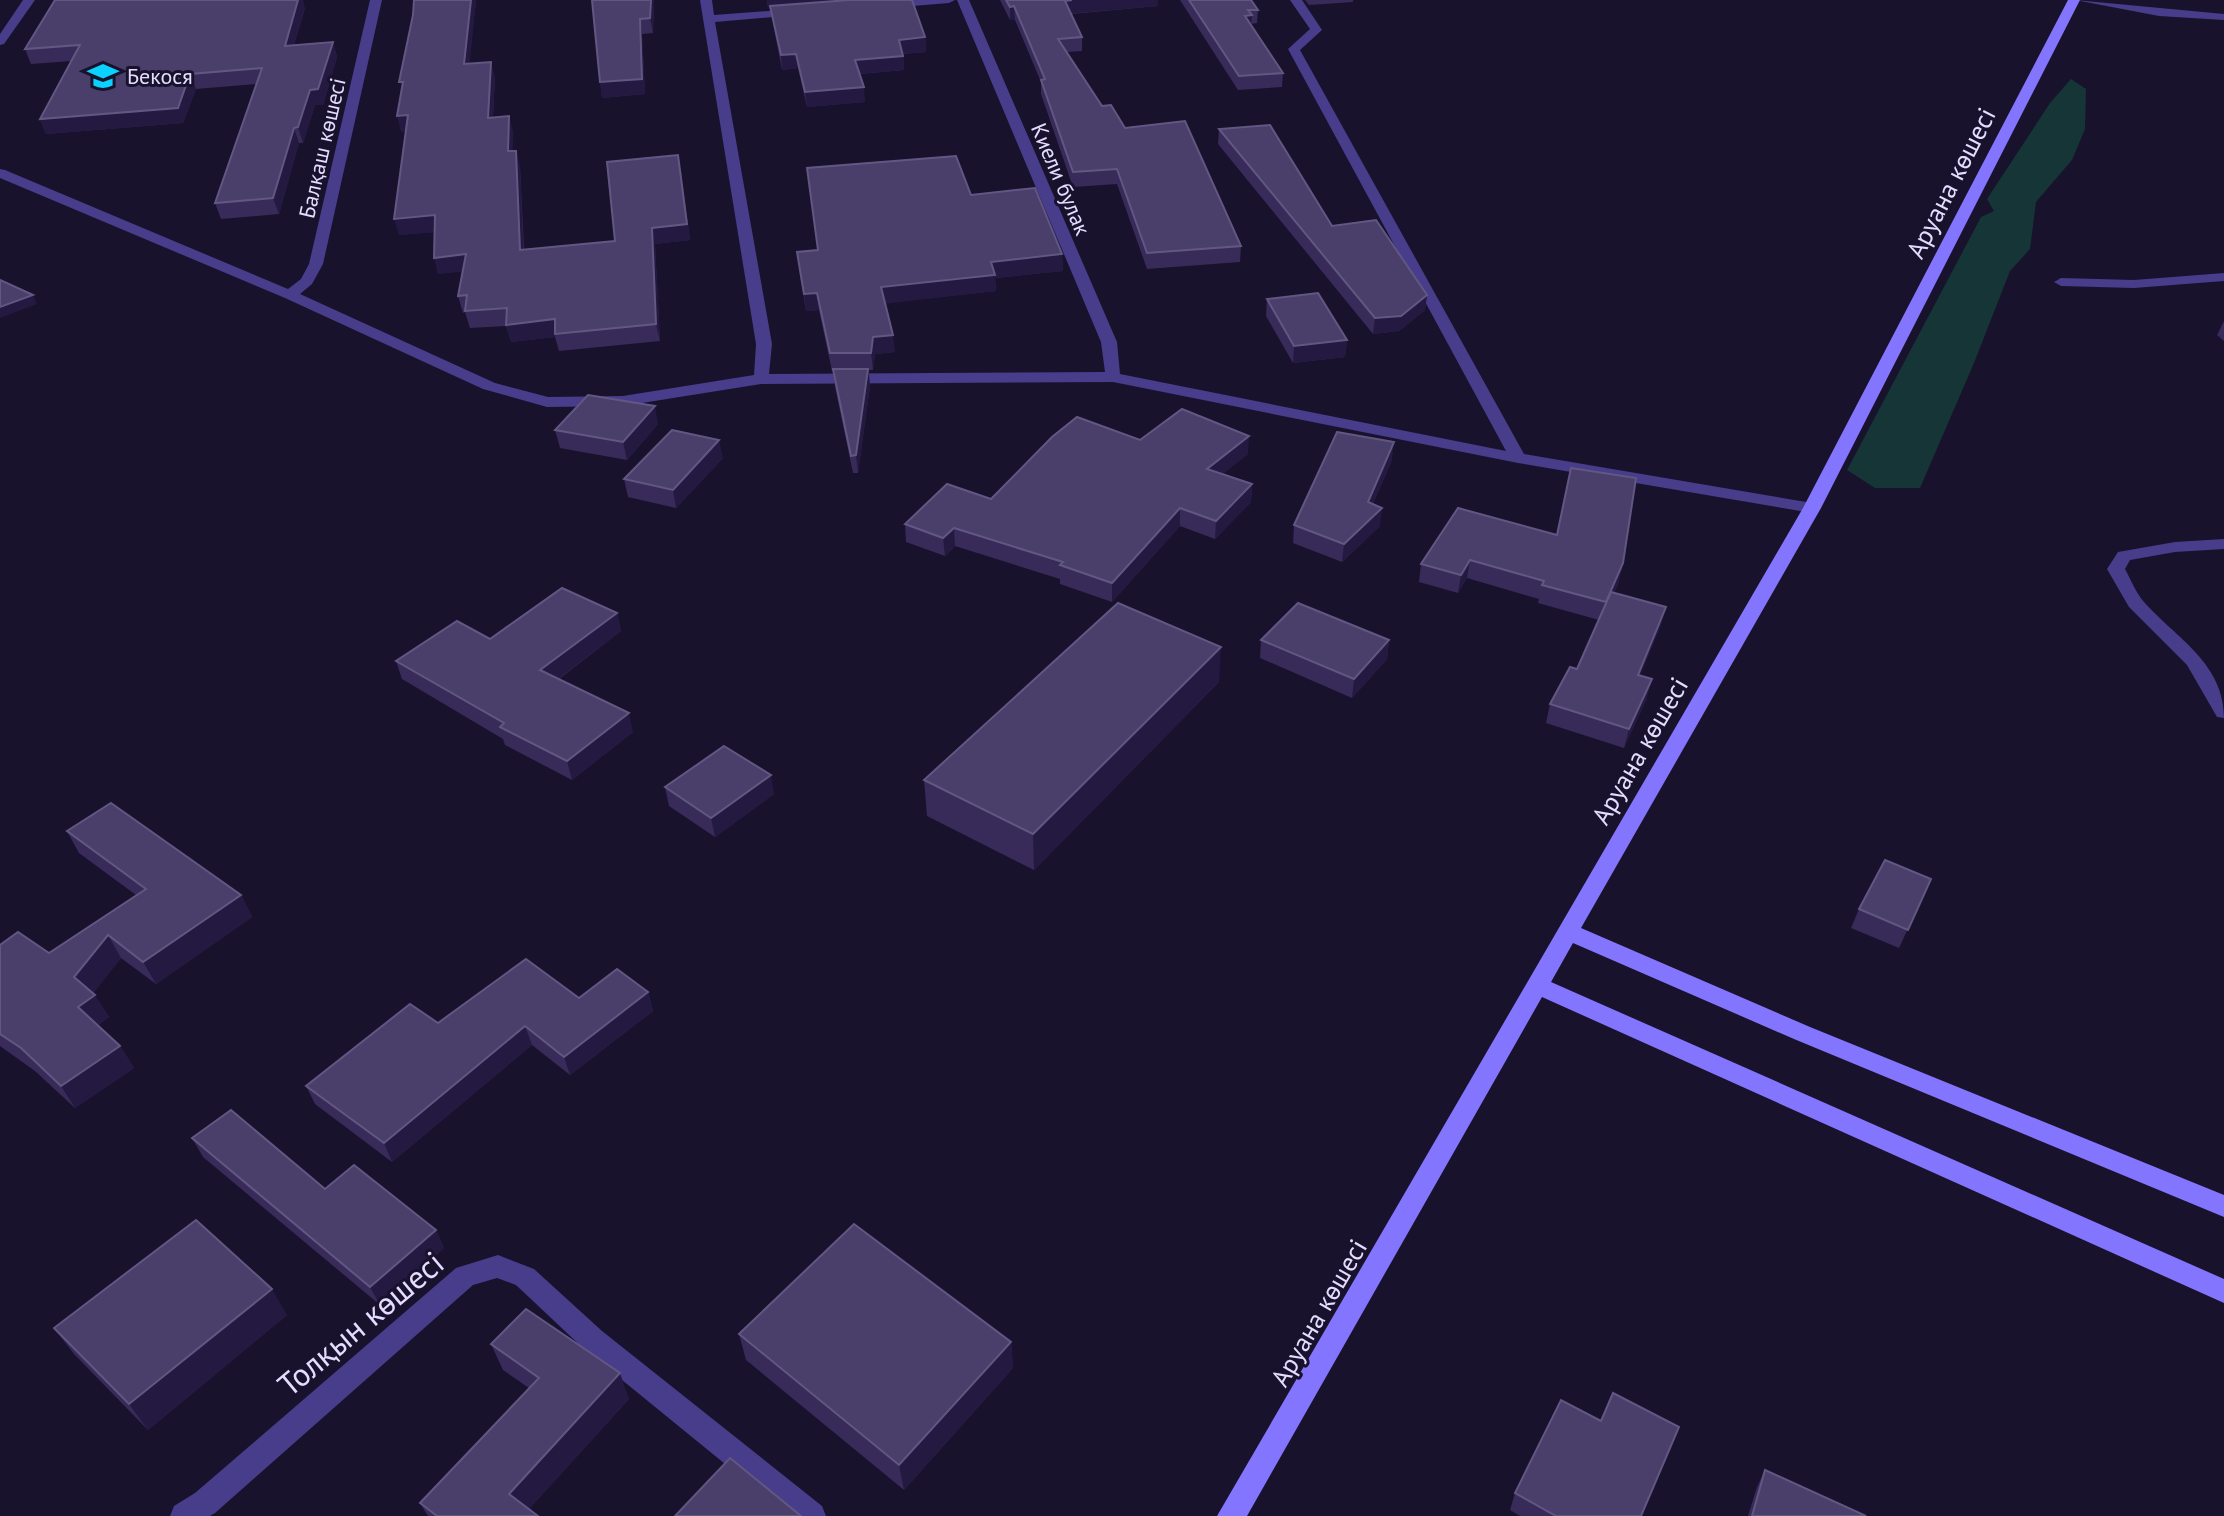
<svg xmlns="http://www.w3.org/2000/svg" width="2224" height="1516" font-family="'PT Sans',sans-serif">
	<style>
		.green { fill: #153536 }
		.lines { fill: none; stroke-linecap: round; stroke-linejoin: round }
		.street { fill: #473d8b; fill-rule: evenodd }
		.secondary { fill: #8475ff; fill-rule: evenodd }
		.wall { fill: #382b59 }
		.shaded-wall { fill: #241940 }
		.building { fill: #4a3e6b; stroke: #625782; stroke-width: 2 }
		.labels { text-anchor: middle; stroke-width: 6; stroke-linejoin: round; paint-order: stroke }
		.far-poi-label { font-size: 22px; fill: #e4ddff; stroke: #19122c; text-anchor: start }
		.far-street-label { font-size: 22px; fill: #e4ddff; stroke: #19122c }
		.street-label { font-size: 26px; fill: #e4ddff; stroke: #19122c }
		.near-street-label { font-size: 32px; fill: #e4ddff; stroke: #19122c }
	</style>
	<rect width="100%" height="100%" fill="#19122c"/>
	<path class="green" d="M2071,79l15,10 -1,40 -13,31 -36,42 -6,47 -20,22 -36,92 -54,125h-45l-28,-18 134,-253 13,-6 -7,-12 63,-96z"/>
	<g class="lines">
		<g class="street">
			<path d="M23,0h12l-31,44 -4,1v-11z"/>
			<path d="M370,0h12l-59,264 -11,20 -12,10 195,89 53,14 75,-1 131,-21 2,-31 -56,-344h12l2,15 82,-6 6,3 -6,3 -81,7 57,322 -3,30 336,-2 -4,-30 -144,-342h12l148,342 3,32 386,77 -218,-402 22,-20 -20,-29h12l20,30 -22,20 224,404 288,49 9,5 -9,5 -294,-50 -405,-81 -352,2 -138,22 -76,1 -64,-18 -198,-91 -285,-120v-9l5,1 283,119 13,-10 8,-15z"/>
			<path d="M955,0l-6,3 -61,5 -6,-3 26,-5z"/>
			<path d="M2075,0l149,14v6l-65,-4z"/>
			<path d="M2224,273v8l-90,7 -73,-2 -7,-4 7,-4 73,2z"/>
			<path d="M2224,539v10l-49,3 -45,8 -5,9c6,11 11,24 19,33 33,37 80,61 80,116l-7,-1 -30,-52 -58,-58 -22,-38 11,-17 57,-10z"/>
			<path d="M498,1255l36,14 68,62 220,175 4,10h-37l-205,-167 -68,-64 -19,-7 -24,7 -258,228 -5,3h-40l4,-10 21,-13 261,-225z"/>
		</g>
		<path class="secondary" d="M2068,0h12l-259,508 -240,420 229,99 414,168v22l-430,-178 -221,-96 -22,39 673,297v24l-682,-306 -295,519h-30l586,-1008z"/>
	</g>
	<g class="wall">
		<path d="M414,0h62l-7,64 26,13 -2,40 20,14 -1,20 8,15 4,84 91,-9 66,-70 9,69 -35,4 5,97 -101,10 -4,-14 -44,5 -5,-16 -36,2 -5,-16 -2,1 -5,-17 4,-25 -24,3 -4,-42 -35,3 7,-104 -5,1z"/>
		<path d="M592,0h62l-1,33 -11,1 3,60 -43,4z"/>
		<path d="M767,0h145l13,37 1,15 -23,2 1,16 -44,4 5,28 -58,5 -9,-39 -16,2 -12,-62h-2z"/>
		<path d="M1000,0h158v6l-87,8 11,23v14l-15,1 35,54 139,140 -1,16 -93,7 -30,-85 -44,3 -32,-93v-12l-26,-62h-5z"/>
		<path d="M1180,0h71l7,10 -1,13 -6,1v1l32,48 -1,14 -44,3z"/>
		<path d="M1305,0h48v2l-44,3z"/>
		<path d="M305,8l-11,37 39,-3 4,15 -14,48h-8l-12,38h-4l-20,71 -58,5 -6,-16 42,-119 -61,5 -13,34 -137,11 -6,-15 31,-58 -40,3 -6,-15z"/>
		<path d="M1219,129l113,97 95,69 -2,15 -26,21 -26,3 -155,-190z"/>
		<path d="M971,195l91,59 1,17 -68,7 1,13 -111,12 10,49 -20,2 -2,16h-4l1,16 -12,87h-5l-18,-86 -2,-16h-1l-13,-61 -13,1 -7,-43 18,-18z"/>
		<path d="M1267,299l80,41 -2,17 -52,6 -27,-47z"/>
		<path d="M2224,321v20l-7,-6z"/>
		<path d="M658,424l-31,36 -67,-12 -5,-18z"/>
		<path d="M1140,440l108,14 -26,20 30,10 -1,18 -36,37 -35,-13 -68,76 -52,-18v-5l-105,-33 -10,10 -39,-14 -1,-18 86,-25z"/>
		<path d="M723,458l-47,50 -48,-11 -4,-18z"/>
		<path d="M1392,460l-19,44 7,22 -38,36 -49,-19 1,-18z"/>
		<path d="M1458,508l161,74 -5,11 47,32 -21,50 7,23 -23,50 -78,-25 4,-19 27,-35 22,-49 -61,-17 1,-4 -72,-21 -9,15 -39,-11 2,-18z"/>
		<path d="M617,613l4,18 -62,48 74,53 -61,48 -67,-35 -2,-6 -101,-60 -6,-18 94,-22z"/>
		<path d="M1261,640h128l-2,19 -35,39 -92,-40z"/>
		<path d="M1219,682l-185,188 -107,-54 -3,-36z"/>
		<path d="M665,787l109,7 -59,43 -46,-31z"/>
		<path d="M67,831l174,64 11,22 -96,67 -35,-26 -28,35 16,24 -11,8 22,21 14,22 -59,40 -40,-37 -35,-25v-101l49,8 87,-58 -57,-42z"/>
		<path d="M1931,879l-32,69 -48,-20 8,-19z"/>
		<path d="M648,992l5,19 -83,64 -38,-30 -140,117 -77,-58 -9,-18 273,-88z"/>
		<path d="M192,1138l244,92 8,18 -64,57 -177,-148z"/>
		<path d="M287,1315l-139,115 -74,-76 -20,-26z"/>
		<path d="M739,1334l272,8 2,26 -109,122 -158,-130z"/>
		<path d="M491,1344l138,55 -100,110 9,7h-110l-8,-13 109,-115 -26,-18z"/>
		<path d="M1765,1470l101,46h-118l9,-29z"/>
		<path d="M1515,1493l126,23h-121l-10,-6z"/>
	</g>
	<g class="shaded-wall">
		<path d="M298,0h5l2,8 -16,53 -4,-15z"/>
		<path d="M471,0h5l-8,79 -4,-15z"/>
		<path d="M651,0h3l-1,33 -3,-15z"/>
		<path d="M767,0h102l-101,8z"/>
		<path d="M1072,0h86v6l-93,8v-13z"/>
		<path d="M1014,6l1,14h-5v-13z"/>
		<path d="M1252,15l-1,14 -6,-13z"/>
		<path d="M640,19l2,15 3,60 -43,4 -2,-16z"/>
		<path d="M925,37l1,15 -26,2 -1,-14z"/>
		<path d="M333,42l4,15 -14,48h-8l-12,38 -5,-16 12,-37z"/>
		<path d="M796,54l2,14 -16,2 -1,-15z"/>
		<path d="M903,56l1,14 -47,4 -2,-14z"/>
		<path d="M491,62l4,15 -3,56 -4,-15z"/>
		<path d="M190,74l6,15 -13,34 -137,11 -6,-15z"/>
		<path d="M864,87l1,15 -58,5 -2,-15z"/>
		<path d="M408,115l4,16 -11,1 -4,-16z"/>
		<path d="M509,116l4,15 -1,36 -4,-16z"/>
		<path d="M294,128l5,15 -20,71 -6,-16z"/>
		<path d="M516,151l4,15 4,101 -4,-17z"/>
		<path d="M681,171l9,69 -35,4 5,97 -4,-17 -4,-96z"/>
		<path d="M435,215l4,17 -40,3 -5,-16z"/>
		<path d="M466,254l4,17 -32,3 -4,-16z"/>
		<path d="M1062,254l1,17 -68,7 1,13 -113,13 -2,-17 110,-25z"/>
		<path d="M817,293l2,17 -13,1 -2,-17z"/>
		<path d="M33,295l4,9 -37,14v-11z"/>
		<path d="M1427,295l-2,15 -26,21 -26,3 2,-16z"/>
		<path d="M555,319v18l-44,5 -5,-17z"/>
		<path d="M893,335l2,17 -20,2 -2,16 -2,-17 2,-16z"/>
		<path d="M1347,340l-2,17 -52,6 1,-17z"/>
		<path d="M868,369l2,17 -12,87 -2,-18z"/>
		<path d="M655,406l3,18 -31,36 -4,-18z"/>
		<path d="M1249,436l-1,18 -41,33v-18z"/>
		<path d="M719,440l4,18 -47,50 -3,-18z"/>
		<path d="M1394,442l-2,18 -26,60 2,-18z"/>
		<path d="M1252,484l-1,18 -36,37 1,-18z"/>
		<path d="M1180,508v18l-68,76v-19z"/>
		<path d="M1382,508l-2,18 -38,36 2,-18z"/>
		<path d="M954,528l1,18 -10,10 -2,-18z"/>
		<path d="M1470,560l-3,18 -9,15 3,-18z"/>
		<path d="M1623,563l-4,19 -17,39 4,-19z"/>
		<path d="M1666,607l-5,18 -28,68 5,-18z"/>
		<path d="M617,613l4,18 -75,57 -6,-18z"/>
		<path d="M1389,640l-2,19 -35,39 2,-19z"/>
		<path d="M1221,647l-2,35 -185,188 -1,-36z"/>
		<path d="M1652,679l-5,19 -23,50 5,-19z"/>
		<path d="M629,713l4,19 -61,48 -5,-19z"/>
		<path d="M771,775l3,19 -59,43 -4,-19z"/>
		<path d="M241,895l11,22 -96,67 -13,-22z"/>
		<path d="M108,935l13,23 -33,42 -14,-23z"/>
		<path d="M648,992l5,19 -83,64 -6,-18z"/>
		<path d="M95,995l14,22 -17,12 -14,-22z"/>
		<path d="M525,1026l7,19 -140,117 -8,-19z"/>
		<path d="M120,1046l14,22 -59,40 -14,-22z"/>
		<path d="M436,1230l8,18 -64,57 -10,-18z"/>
		<path d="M272,1289l15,26 -139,115 -19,-26z"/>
		<path d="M1011,1342l2,26 -109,122 -5,-25z"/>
		<path d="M620,1373l9,26 -106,117 -14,-22z"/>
	</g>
	<g class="building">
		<path d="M55,0h243l-13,46 48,-4 -15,47 -8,1 -12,37 -4,1 -21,70 -58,5 47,-135 -72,6 -12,34 -138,11 40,-74 -55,4z"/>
		<path d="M414,0h57l-7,64 27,-2 -3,56 21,-2 -1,35h8l4,99 95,-9 -8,-79 71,-7 9,69 -35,4 4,96 -101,10v-15l-49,6 1,-17 -42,3 2,-16 -9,1 8,-42 -32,4 1,-43 -41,4 14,-104 -11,1 6,-34h-4l14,-67z"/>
		<path d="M592,0h59l-1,18 -10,1 2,60 -42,3z"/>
		<path d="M849,0h63l13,37 -26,3 4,16 -48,4 9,27 -59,5 -9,-38 -15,1 -11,-49z"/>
		<path d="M1006,0h66l-7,1 17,36 -24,2 44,67 9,-1 14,23 60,-7 56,125 -94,7 -30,-84 -44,3 -32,-92 4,-1 -31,-73 -4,1z"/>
		<path d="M1189,0h62l7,10h-10l4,5 -7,1 38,57 -44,3z"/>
		<path d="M1270,125l62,101 44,-6 51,75 -26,21 -26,2 -156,-189z"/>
		<path d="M956,156l15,39 64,-7 27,66 -71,8 4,13 -114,12 12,48 -20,2 -2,16h-41l-13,-60 -13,1 -7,-42 21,-2 -11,-82z"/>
		<path d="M0,280l33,15 -33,12z"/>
		<path d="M1318,293l29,47 -53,6 -27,-47z"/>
		<path d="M833,369h35l-12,86 -5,1z"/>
		<path d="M588,395l67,11 -32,36 -68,-12z"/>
		<path d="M1182,409l67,27 -42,33 45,15 -36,37 -36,-13 -68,75 -52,-18 3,-3 -109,-34 -11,10 -38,-14 42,-40 44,15 61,-62 25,-20 63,23z"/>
		<path d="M672,430l47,10 -46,50 -49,-11z"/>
		<path d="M1337,432l57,10 -26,60 14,6 -38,36 -50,-19z"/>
		<path d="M1571,468l65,10 -13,85 -17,39 -64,-17 2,-4 -74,-21 -9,15 -40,-11 37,-56 99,27z"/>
		<path d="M562,588l55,25 -77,57 89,43 -62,48 -67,-34 4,-4 -108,-62 61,-40 33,18z"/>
		<path d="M1611,592l55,15 -28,68 14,4 -23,50 -79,-25 20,-37 7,2z"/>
		<path d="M1118,603l103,44 -188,187 -109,-54z"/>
		<path d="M1298,603l91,37 -35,39 -93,-39z"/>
		<path d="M724,746l47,29 -60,43 -46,-31z"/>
		<path d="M111,803l130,92 -98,67 -35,-27 -34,42 21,18 -17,12 42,39 -59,40 -40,-38 -21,-14v-89l18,-13 31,21 97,-64 -79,-58z"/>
		<path d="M1885,860l46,19 -23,51 -49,-21z"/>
		<path d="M526,959l53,39 38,-29 31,23 -84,65 -39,-31 -141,117 -78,-57 104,-82 28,19z"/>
		<path d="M231,1110l94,79 29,-24 82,65 -66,57 -178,-149z"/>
		<path d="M196,1220l76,69 -143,115 -75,-76z"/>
		<path d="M854,1224l157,118 -112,123 -160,-131z"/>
		<path d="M526,1309l94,64 -111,121 29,22h-101l-17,-13 119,-125 -48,-34z"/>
		<path d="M1613,1393l66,34 -38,89h-85l-41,-23 46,-93 40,21z"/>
		<path d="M730,1458l71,58h-126z"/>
		<path d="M1765,1470l101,46h-114z"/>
	</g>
	<defs>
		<g id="school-bare" transform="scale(2.4)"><path d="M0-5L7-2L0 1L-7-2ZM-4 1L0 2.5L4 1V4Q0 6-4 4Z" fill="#0ad1fe" stroke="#19122c" stroke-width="2.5" paint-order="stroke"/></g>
	</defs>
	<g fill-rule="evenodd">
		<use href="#school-bare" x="103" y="76"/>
	</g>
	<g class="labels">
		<g class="far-poi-label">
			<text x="127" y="84">Бекося</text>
		</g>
		<g class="far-street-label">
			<text transform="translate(322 148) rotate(-77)" y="8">Балқаш көшесі</text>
			<text transform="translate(1061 179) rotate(67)" y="8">Киели булак</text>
		</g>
		<g class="street-label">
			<text transform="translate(1951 183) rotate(-63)" y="9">Аруана көшесі</text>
			<text transform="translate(1640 751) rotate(-60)" y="9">Аруана көшесі</text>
			<text transform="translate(1319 1313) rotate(-60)" y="9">Аруана көшесі</text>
		</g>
		<g class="near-street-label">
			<text transform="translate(361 1324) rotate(-40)" y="11">Толқын көшесі</text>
		</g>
	</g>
</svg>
